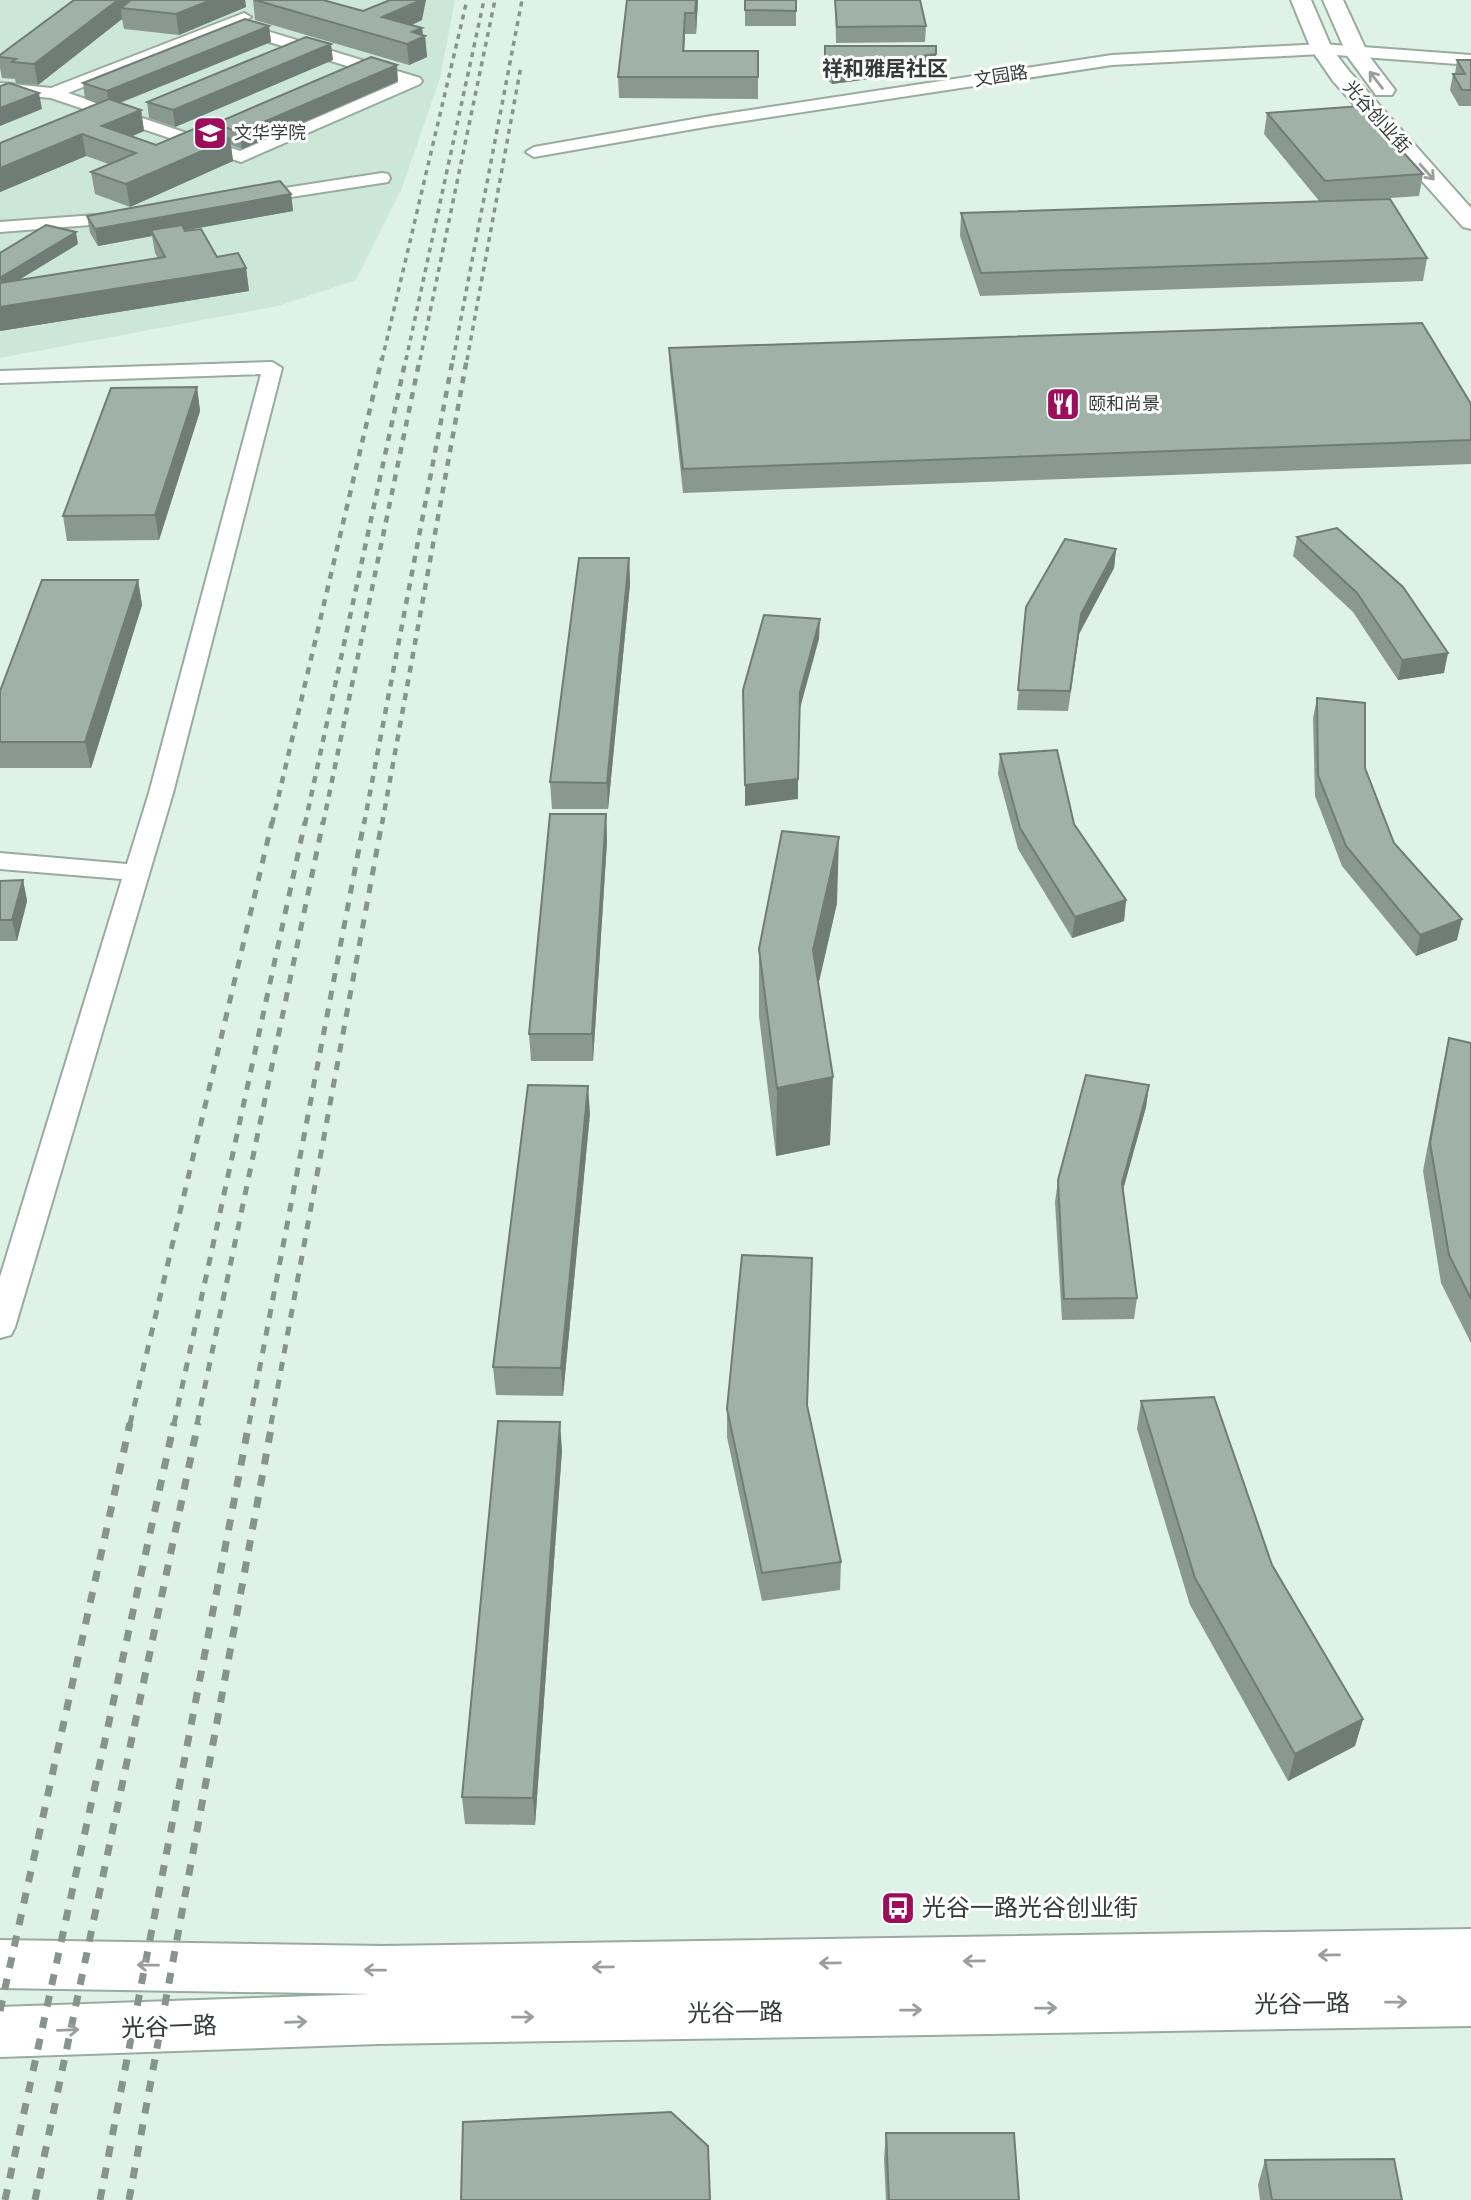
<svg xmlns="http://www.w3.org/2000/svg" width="1471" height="2200" font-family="Rubik,'Noto Sans SC',sans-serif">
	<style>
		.built { fill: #cce7d8 }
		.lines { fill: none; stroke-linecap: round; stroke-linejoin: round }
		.minor-casing { stroke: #99aba1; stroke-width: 4 }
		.secondary-casing { stroke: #99aba1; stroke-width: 4 }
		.minor { fill: #fff; fill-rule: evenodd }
		.secondary { fill: #fff; fill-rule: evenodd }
		.rail-far3 { stroke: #87948d; stroke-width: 3.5; stroke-dasharray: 5 5; stroke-linecap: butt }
		.rail-far2 { stroke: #87948d; stroke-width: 4.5; stroke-dasharray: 7 7; stroke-linecap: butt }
		.rail-far1 { stroke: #87948d; stroke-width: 5; stroke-dasharray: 9 9; stroke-linecap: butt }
		.rail { stroke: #87948d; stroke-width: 7; stroke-dasharray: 11 11; stroke-linecap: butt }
		.wall { fill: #8a9990 }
		.shaded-wall { fill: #707d76 }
		.building { fill: #a0b2a8; stroke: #707d76; stroke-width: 2 }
		.oneway { stroke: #9a9e9c }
		.labels { text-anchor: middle; stroke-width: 6; stroke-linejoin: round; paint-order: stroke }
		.far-street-label { font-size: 18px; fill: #343c38; stroke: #fff }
		.far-poi-label { font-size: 18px; fill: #343c38; stroke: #fff; text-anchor: start }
		.far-quarter-label { font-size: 21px; font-weight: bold; fill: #343c38; stroke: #fff }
		.near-poi-label { font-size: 24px; fill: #343c38; stroke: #fff; text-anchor: start }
		.near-street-label { font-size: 24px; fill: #343c38; stroke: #fff }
	</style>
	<rect width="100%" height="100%" fill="#dff2e7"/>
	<path class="built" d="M0,0h455l-15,78 -38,110 -46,92 -78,26 -278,52z"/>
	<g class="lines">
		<g class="minor-casing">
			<g id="minor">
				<path d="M244,13l7,4 -10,6 179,55 2,3 -2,3 -179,78 -190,-64 -51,-5v-10l51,5zM227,29l172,53 -159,69 -172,-58z"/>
				<path d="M1322,44l149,11v10l-149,-11 -210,11 -401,61 -177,31 -8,-5 8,-5 177,-31 401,-61z"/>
				<path d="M382,173l6,1 2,4 -2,4 -135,21 -9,-5 9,-5z"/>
				<path d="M123,213l6,1 3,4 -3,4 -129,10v-10z"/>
				<path d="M272,362l10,6 -109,425 -158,534 -4,8 -11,3v-61l122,-398 -122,-10v-16l127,11 22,-71 112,-419 -261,9v-12z"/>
			</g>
		</g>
		<g class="secondary-casing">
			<g id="secondary">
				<path d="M1291,0h20l21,49 17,22 122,137v21l-8,-2 -130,-146 -22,-32z"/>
				<path d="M1323,0h20l26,56 26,34 -3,5h-16l-28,-38z"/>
				<path d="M1471,1929v97l-1093,18 -378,13v-50l371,-13 -371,-6v-48l384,6z"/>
			</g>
		</g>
		<use href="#minor" class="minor"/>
		<use href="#secondary" class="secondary"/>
		<g class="rail-far3">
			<path d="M382,360l85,-360"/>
			<path d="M406,360l78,-360"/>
			<path d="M420,360l75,-360"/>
			<path d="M453,360l69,-360"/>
			<path d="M467,360l54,-294"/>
		</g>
		<g class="rail-far2">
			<path d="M272,824l110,-466"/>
			<path d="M305,824l101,-466"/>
			<path d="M323,824l97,-466"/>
			<path d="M364,824l89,-466"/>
			<path d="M382,824l85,-466"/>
		</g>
		<g class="rail-far1">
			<path d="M130,1424l142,-602"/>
			<path d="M174,1424l131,-602"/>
			<path d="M197,1424l126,-602"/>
			<path d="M249,1424l115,-602"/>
			<path d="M271,1424l111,-602"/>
		</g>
		<g class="rail">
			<path d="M0,2011l130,-588"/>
			<path d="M5,2200l169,-777"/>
			<path d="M35,2200l163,-777"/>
			<path d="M100,2200l149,-777"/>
			<path d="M129,2200l143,-777"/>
		</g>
	</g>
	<g class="wall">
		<path d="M74,0h171l1,7 -67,28 -55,-6 -2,-10 -84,66 -22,-2 -1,-4 -13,-1 -2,-10v-13z"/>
		<path d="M253,0h70l40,11 59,9 -10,5 10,3 1,7 2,1 2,21 -18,8 -154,-45z"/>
		<path d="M698,0l-2,34h-11l-1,17h74v48l-139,-1 -1,-21z"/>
		<rect x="745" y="0" width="51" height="26"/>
		<path d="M835,0l91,26 -1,16 -89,1z"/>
		<path d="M269,26l2,16 -151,61 21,7 3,21 -12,5 24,9 60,-10 -2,-11 184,-43 -156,68 -11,-4 2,16 -103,46 -35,-13 -4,-22 18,-8 -23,-8 -86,36v-49l98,-39 -13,-5 -2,-16z"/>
		<path d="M825,46l111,8v16l-104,14 -7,-6z"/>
		<path d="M333,60l-158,67 -26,-9 -2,-16z"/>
		<path d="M1457,60h14v46h-12l-9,-16 3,-16h2z"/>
		<path d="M1267,113l156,61 -4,22 -56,4 64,58 -4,23 -443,15 -20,-60 1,-23 359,-11 -56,-68z"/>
		<path d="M291,194l2,17 -109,19 33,27 29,11 3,23 -249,40v-78l78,-9 -59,36 139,-22 -3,-5 -3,-17 -54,10 -8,-13 -3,-17z"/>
		<path d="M669,348l802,56v60l-788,29 -13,-121z"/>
		<path d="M197,387l3,24 -41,129 -92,1 -4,-25z"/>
		<path d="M1297,537l147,136 -46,7 -45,-68 -60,-56z"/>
		<path d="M1116,549l-2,19 -35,66 -11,77 -51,-1 9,-103z"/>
		<path d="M629,558l1,26 -22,225h-56l-2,-27z"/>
		<path d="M138,580l4,25 -51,163h-91v-77z"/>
		<path d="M1317,698l48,70 29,75 63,97 -41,16 -74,-90 -27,-70 -2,-78z"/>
		<path d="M1000,754l74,70 52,76 -2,21 -52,17 -54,-89 -20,-75z"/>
		<path d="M606,814l1,27 -14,220h-62l-2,-27z"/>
		<path d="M23,880l4,21 -10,40h-17v-60z"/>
		<path d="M837,903l-19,82 12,160 -54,11 -17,-140v-67z"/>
		<path d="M1449,1038l22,5v300l-30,-60 -18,-112 20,-106z"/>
		<path d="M1149,1085l-3,22 -23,83 14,108 -3,21 -72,1 -7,-118 3,-22z"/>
		<path d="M590,1113l-27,283 -67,-1 -3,-28z"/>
		<path d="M1141,1401l131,164 91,154 -8,27 -67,35 -98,-176 -53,-176z"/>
		<path d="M807,1406l34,156 -1,28 -78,11 -35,-164v-28z"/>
		<path d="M562,1450l-27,375 -70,-1 -3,-27z"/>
		<path d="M886,2133l133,67h-133l-2,-41z"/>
		<path d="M1265,2160l137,40h-142l-2,-15z"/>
	</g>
	<g class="shaded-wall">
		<path d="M118,0h28l-25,8 1,11 -84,66 -4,-21z"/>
		<path d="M211,0h34l1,7 -67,28 -3,-21z"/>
		<path d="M421,0h5l-4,20 -38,17 -2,-20z"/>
		<path d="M696,0h2l-2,34 -1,-21z"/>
		<path d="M685,13v21l-2,38v-21z"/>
		<path d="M269,26l2,16 -162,65 -2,-16z"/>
		<path d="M422,28l1,9 2,-1 2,21 -18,8 -2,-21 5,-12z"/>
		<path d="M331,44l2,16 -158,67 -2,-17z"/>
		<path d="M936,54v16l-104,14v-16z"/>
		<path d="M397,65l1,16 -156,68 -2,-17z"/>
		<path d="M39,93l3,16 -42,17v-18z"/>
		<path d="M141,110l3,21 -32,14 -10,-19z"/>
		<path d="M82,134l4,22 -86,36v-24z"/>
		<path d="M230,139l3,22 -103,46 -4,-23z"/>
		<path d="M291,194l2,17 -139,25 -3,-6 1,6 -54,10 -3,-17z"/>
		<path d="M76,232l2,12 -76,46 -2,-12z"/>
		<path d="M246,268l3,23 -249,40v-24z"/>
		<path d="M197,387l3,24 -41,129 -4,-25z"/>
		<path d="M1116,549l-2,19 -35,66 -11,77 13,-97z"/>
		<path d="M629,558l1,26 -22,225 -1,-26z"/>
		<path d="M138,580l4,25 -51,163 -6,-26z"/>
		<path d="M820,619l-1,20 -20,73 1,-20z"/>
		<path d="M1448,653l-4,20 -46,7 4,-20z"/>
		<path d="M798,779v20l-53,7v-21z"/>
		<path d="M606,814l1,27 -14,220 -1,-27z"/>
		<path d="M839,837l-2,66 -26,114 2,-67z"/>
		<path d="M23,880l4,21 -10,40 -5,-21z"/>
		<path d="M1126,900l-2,21 -52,17 3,-21z"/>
		<path d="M1462,919l-5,21 -41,16 4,-21z"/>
		<path d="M833,1077l-3,68 -54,11 1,-68z"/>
		<path d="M1149,1085l-3,22 -27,97 3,-21z"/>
		<path d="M588,1086l2,27 -27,283 -2,-28z"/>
		<path d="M560,1422l2,28 -27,375 -2,-27z"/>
		<path d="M1363,1719l-8,27 -67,35 7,-27z"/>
	</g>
	<g class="building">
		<path d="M74,0h44l-84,64 -22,-2 4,-3 -16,-2v-2z"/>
		<path d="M131,0h80l-35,14 -55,-6z"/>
		<path d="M255,0h68l40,11 27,-11h31l-39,17 40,11 -10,4 13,4 -18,8z"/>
		<path d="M627,0h69l-1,13h-10l-2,38h75v26h-140z"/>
		<path d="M745,0h51v11l-51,-1z"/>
		<path d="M835,0h85l6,26 -89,1z"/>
		<path d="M245,19l24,7 -162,65 -24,-8z"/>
		<path d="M306,37l25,7 -158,66 -26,-8z"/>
		<path d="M825,46h111v8l-104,14 -7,-7z"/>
		<path d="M371,57l26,8 -157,67 -26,-8z"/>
		<path d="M1457,60h14v30h-9l-9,-16h12z"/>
		<path d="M9,83l30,10 -39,15v-22z"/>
		<path d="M109,99l32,11 -39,16 54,19 40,-17 34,11 -104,45 -35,-12 45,-19 -54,-19 -82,34v-25z"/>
		<path d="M1361,106l62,68 -98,7 -58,-68z"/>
		<path d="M280,181l11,13 -196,35 -8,-13z"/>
		<path d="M1390,199l37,59 -446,15 -20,-60z"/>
		<path d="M46,225l30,7 -76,46v-25z"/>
		<path d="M182,225l3,6 16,-2 16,28 21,-4 8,15 -246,39v-24l165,-26 -14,-27z"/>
		<path d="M1422,323l49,81v36l-788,29 -14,-121z"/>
		<path d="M197,387l-42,128 -92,1 48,-128z"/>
		<path d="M1337,528l66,59 45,66 -46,7 -45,-67 -60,-56z"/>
		<path d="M1065,539l51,10 -35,65 -11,77 -52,-1 8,-83z"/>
		<path d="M579,558h50l-22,225 -57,-1z"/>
		<path d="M42,580h96l-53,162h-85v-51z"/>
		<path d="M764,615l56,4 -20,73 -2,87 -53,6 -2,-95z"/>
		<path d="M1317,698l48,5v65l29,75 68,76 -42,16 -74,-89 -28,-71z"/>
		<path d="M1057,750l17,74 52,76 -51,17 -55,-89 -20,-74z"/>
		<path d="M550,814h56l-14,220h-63z"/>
		<path d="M782,831l57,6 -26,113 20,127 -56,11 -18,-139z"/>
		<path d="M23,880l-11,40h-12v-39z"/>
		<path d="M1449,1038l22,5v256l-22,-44 -19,-112z"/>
		<path d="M1086,1075l63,10 -27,98 15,115 -73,1 -6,-119z"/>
		<path d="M528,1085l60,1 -27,282 -68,-1z"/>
		<path d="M742,1255l70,3 -5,147 34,157 -79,11 -35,-164z"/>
		<path d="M1214,1397l58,168 91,154 -68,35 -100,-176 -54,-177z"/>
		<path d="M498,1421l62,1 -27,376 -71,-1z"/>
		<path d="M671,2112l37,34 2,54h-249l2,-78z"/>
		<path d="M886,2133h128l5,67h-130z"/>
		<path d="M1394,2159l8,41h-130l-7,-40z"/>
	</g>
	<defs><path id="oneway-shaft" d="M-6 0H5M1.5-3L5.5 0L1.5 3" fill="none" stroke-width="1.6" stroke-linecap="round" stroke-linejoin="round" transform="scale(1.75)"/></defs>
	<g class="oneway">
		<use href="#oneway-shaft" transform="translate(1376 80) rotate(-128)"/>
		<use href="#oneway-shaft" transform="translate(1427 172) rotate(48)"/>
		<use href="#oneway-shaft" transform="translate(1329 1955) rotate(179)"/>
		<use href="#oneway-shaft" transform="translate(974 1961) rotate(179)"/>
		<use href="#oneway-shaft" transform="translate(830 1963) rotate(179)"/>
		<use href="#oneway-shaft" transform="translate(148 1965) rotate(-179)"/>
		<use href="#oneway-shaft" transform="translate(603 1967) rotate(179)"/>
		<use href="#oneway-shaft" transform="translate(375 1970) rotate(-179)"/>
		<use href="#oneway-shaft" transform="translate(1396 2002) rotate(-1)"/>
		<use href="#oneway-shaft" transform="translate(1046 2008) rotate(-1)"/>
		<use href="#oneway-shaft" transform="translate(911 2010) rotate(-1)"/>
		<use href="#oneway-shaft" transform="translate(523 2017) rotate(-1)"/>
		<use href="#oneway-shaft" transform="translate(296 2022) rotate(-2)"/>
		<use href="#oneway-shaft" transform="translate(68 2030) rotate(-2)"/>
	</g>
	<defs>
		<g id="university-square" transform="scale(1.75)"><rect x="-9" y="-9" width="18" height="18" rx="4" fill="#9c0d5a" stroke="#fff"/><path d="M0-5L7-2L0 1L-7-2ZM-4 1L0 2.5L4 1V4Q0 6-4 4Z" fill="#fff"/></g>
		<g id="restaurant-square" transform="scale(1.75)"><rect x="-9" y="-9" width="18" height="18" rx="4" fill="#9c0d5a" stroke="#fff"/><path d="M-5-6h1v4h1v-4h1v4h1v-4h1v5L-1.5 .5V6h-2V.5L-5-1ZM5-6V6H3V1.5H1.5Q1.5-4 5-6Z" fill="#fff"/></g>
		<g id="bus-square" transform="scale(1.75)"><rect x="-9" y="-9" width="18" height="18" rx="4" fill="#9c0d5a" stroke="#fff"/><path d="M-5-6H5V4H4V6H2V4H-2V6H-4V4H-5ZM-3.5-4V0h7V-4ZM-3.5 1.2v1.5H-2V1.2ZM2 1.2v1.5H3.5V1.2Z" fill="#fff"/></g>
	</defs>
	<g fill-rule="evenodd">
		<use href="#university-square" x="210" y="133"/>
		<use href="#restaurant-square" x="1063" y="404"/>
		<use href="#bus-square" x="898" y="1908"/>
	</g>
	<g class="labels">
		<g class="far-street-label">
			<text transform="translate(1001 76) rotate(-9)" y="6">文园路</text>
			<text transform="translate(1377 117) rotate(48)" y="6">光谷创业街</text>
		</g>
		<g class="far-poi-label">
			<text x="234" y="139">文华学院</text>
			<text x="1088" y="410">颐和尚景</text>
		</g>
		<g class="far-quarter-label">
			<text x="885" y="76">祥和雅居社区</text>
		</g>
		<g class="near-poi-label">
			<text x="922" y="1916">光谷一路光谷创业街</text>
		</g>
		<g class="near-street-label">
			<text transform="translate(1302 2004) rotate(-1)" y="8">光谷一路</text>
			<text transform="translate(735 2013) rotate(-1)" y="8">光谷一路</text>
			<text transform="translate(169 2027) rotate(-2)" y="8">光谷一路</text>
		</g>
	</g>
</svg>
